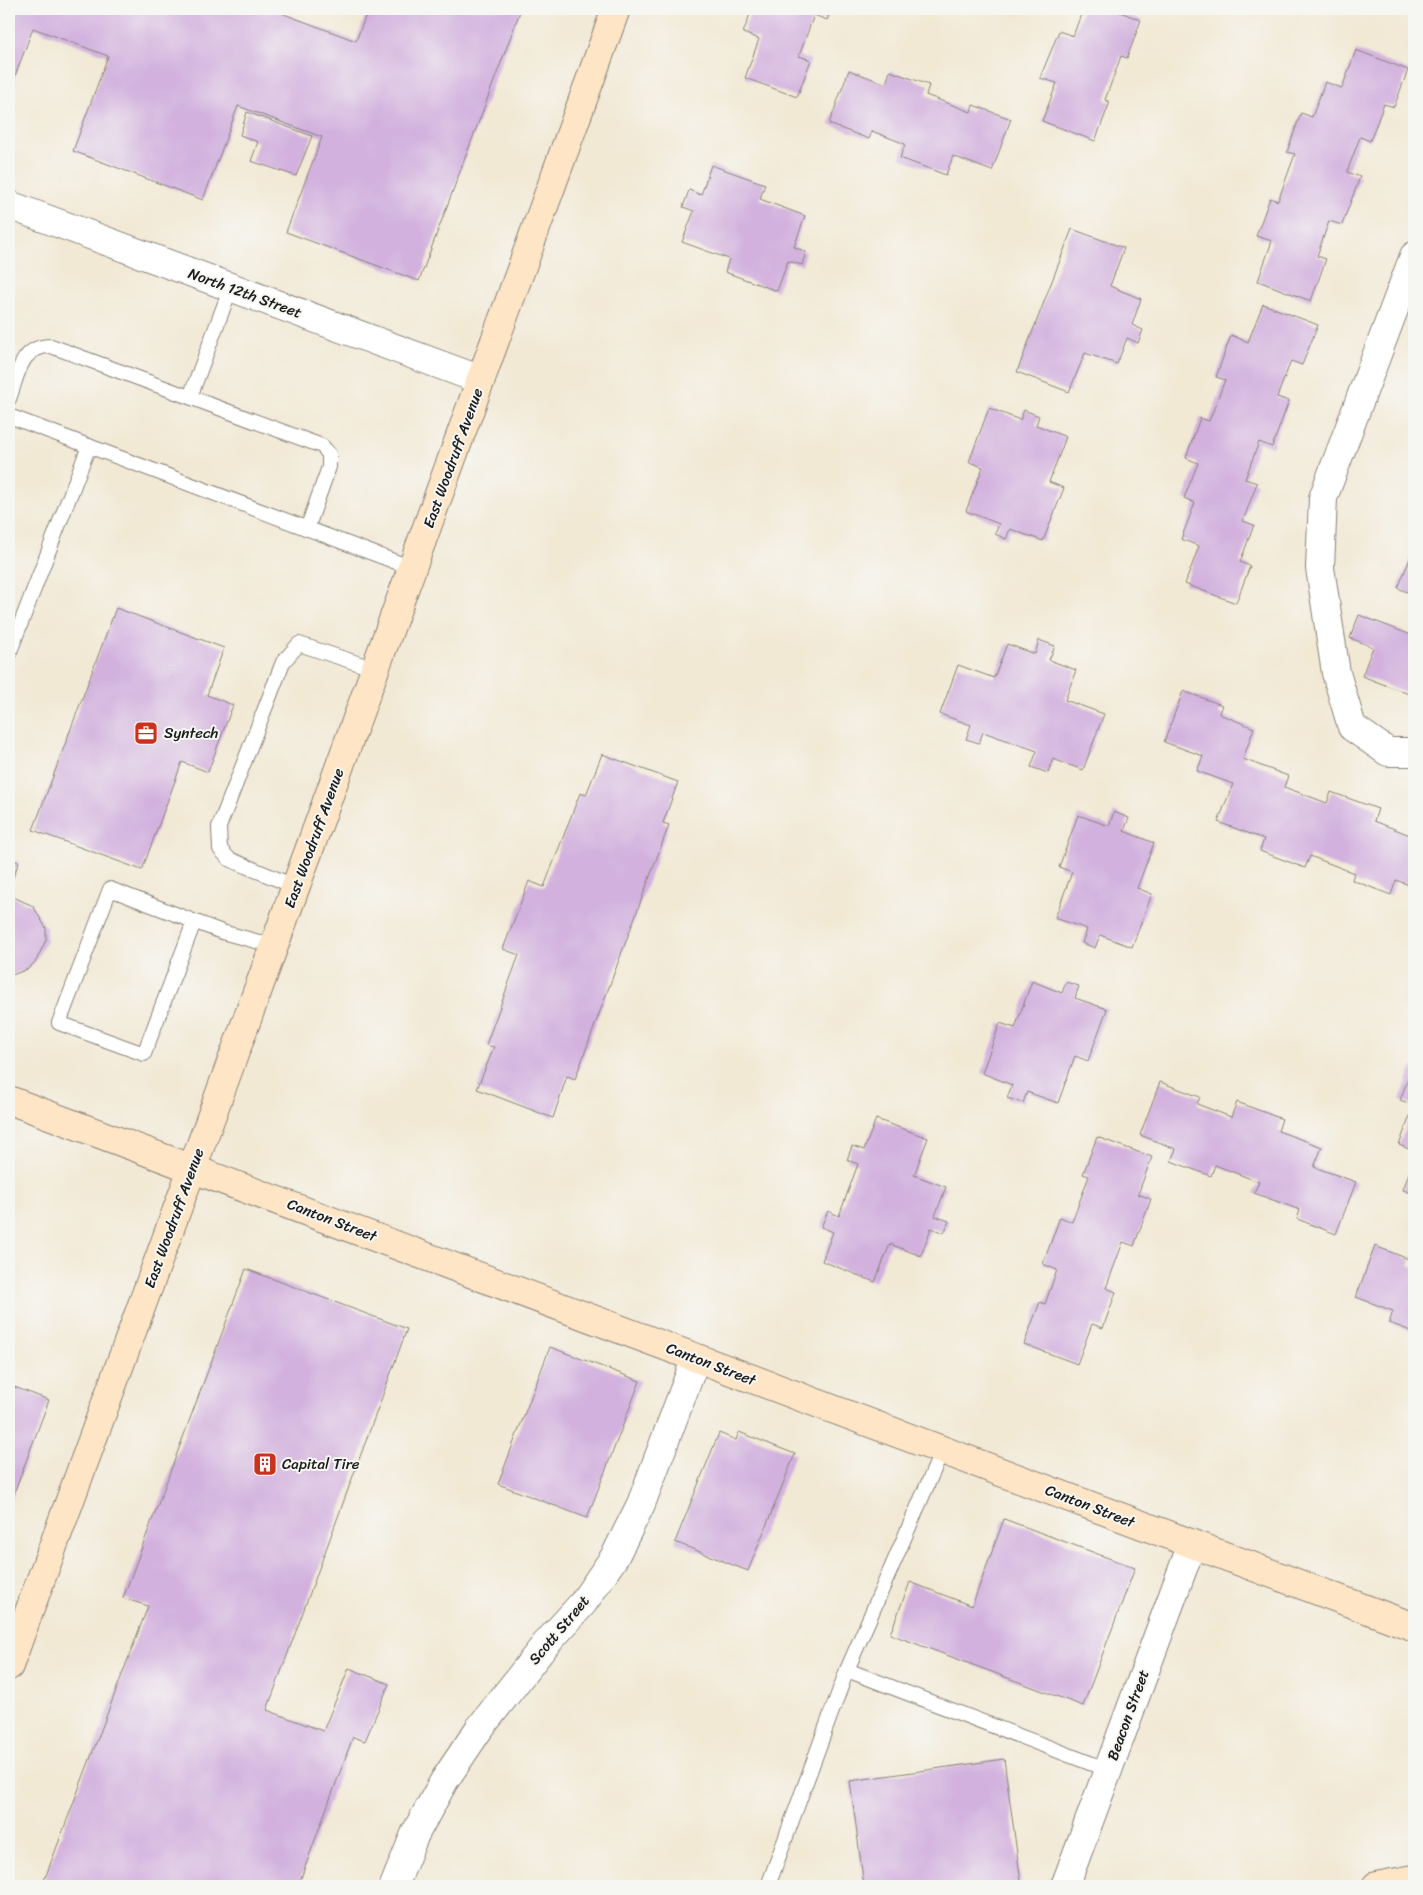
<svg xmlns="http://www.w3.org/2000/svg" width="1423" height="1895" font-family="Sriracha,sans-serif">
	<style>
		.building { fill: #d2b1de }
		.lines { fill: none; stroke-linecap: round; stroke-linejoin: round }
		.lane-casing { stroke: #878278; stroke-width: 16 }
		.street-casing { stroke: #878278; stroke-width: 30 }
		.secondary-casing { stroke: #878278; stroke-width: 30 }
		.lane { stroke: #fff; stroke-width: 14 }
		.street { stroke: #fff; stroke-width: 28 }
		.secondary { stroke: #fee5c5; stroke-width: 28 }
		.labels { text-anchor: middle; stroke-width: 4; stroke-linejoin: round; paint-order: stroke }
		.street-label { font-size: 15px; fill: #1c1c1c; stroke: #f6f6f2 }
		.poi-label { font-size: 15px; fill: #1c1c1c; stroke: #f6f6f2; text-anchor: start }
	</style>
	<rect width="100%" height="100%" fill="#f6f6f2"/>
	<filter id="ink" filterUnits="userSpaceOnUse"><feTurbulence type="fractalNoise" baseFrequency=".02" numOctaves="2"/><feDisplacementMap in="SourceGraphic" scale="10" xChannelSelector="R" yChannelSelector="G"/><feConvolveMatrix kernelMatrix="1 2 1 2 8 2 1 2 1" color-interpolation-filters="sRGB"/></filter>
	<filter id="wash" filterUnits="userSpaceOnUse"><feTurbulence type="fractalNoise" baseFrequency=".0096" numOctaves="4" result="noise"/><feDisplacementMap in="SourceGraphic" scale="20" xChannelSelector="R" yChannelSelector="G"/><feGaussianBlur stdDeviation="1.12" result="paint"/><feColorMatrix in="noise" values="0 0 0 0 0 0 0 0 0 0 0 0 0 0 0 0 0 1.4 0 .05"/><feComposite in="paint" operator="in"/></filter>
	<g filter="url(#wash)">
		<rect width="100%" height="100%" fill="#f2e9d5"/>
		<g id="blocks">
			<g class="building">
				<path d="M9,9h267v2l80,30 12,-32h153l-102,272 -133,-49 36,-95 -84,-31 -35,94 -130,-49 35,-95 -75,-28 -24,64z"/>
				<path d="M752,9h79l-4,11 -13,-5 -15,41 12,4 -14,37 -52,-19 14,-39 -16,-6z"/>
				<path d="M1083,9h29l29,11 -14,38 -6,-2 -16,44 5,2 -15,39 -53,-20 15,-38 -17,-5 19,-47 14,5z"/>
				<path d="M1356,50l52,20 -14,37 -10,-3 -14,37 -10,-4 -13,35 13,5 -18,48 -13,-4 -12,35 9,3 -15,42 -53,-20 14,-40 -16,-5 14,-38 8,3 17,-47 -8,-2 14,-39 11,4 13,-35 17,6z"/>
				<path d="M849,70l37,14 4,-13 39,14 -3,10 45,17 2,-7 38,14 -19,52 -39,-15 -7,19 -46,-17 5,-14 -33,-13 -3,8 -40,-15z"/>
				<path d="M247,112l65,24 -16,40 -45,-15 7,-19 -18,-7z"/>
				<path d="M711,165l54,19 -5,15 45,17 -11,31 12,5 -4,13 -14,-4 -11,30 -52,-19 4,-13 -47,-17 12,-31 -11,-4 6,-17 12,5z"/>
				<path d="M1072,229l52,19 -14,38 31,13 -9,26 11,5 -5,13 -11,-5 -10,26 -32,-11 -16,39 -52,-20z"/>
				<path d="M1263,304l55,21 -16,40 -11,-4 -14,36 12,4 -17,46 -13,-5 -14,37 12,4 -14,38 11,4 -14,37 10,4 -14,37 -51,-19 14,-38 -18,-7 14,-36 -11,-5 14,-35 -12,-5 14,-40 9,3 16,-41 -9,-3 15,-42 17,7z"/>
				<path d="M989,408l31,12 4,-10 15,6 -3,9 30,12 -17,45 15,6 -21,53 -33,-12 -4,10 -11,-5 4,-10 -33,-13 17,-44 -14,-5z"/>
				<path d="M1414,549v46l-16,-7z"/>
				<path d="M116,608l108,40 -17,47 26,10 -25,67 -26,-10 -40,108 -109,-40z"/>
				<path d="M1359,615l55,21v60l-52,-20 11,-29 -23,-9z"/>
				<path d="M1039,640l16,6 -6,14 27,10 -11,30 39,14 -21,56 -30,-11 -5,14 -17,-6 6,-16 -54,-19 -4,11 -13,-4 5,-14 -31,-11 18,-49 36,13 13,-34 28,10z"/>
				<path d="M1183,691l39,14 -3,9 35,14 -11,31 45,17 -4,11 43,16 4,-11 47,17 -4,12 36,14 4,-11v63l-18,-7 -5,15 -39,-15 2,-7 -44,-17 -5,12 -45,-17 4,-12 -46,-17 15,-38 -36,-13 6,-15 -39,-14z"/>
				<path d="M602,754l76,28 -15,41 6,2 -94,254 -8,-3 -14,42 -76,-29 17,-42 -8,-2 33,-90 -16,-6 26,-68 15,6 36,-94 6,2z"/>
				<path d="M1114,812l15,6 -5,13 30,12 -17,45 15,6 -20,53 -32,-12 -5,13 -13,-5 5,-14 -32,-11 17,-46 -13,-5 19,-52 31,11z"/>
				<path d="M9,859l10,3 -10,26z"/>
				<path d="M9,895l24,11 13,22v12l-10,21 -8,8 -16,6h-3z"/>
				<path d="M1032,981l30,12 4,-11 13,4 -4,12 32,11 -19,52 -13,-5 -17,47 -31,-11 -4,11 -16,-5 5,-13 -30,-12 18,-50 15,5z"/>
				<path d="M1414,1064v87l-15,-6 15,-40 -14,-5z"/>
				<path d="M1160,1082l40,15 -3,7 34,13 6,-15 45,17 -4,12 44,16 -8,20 42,15 -20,52 -39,-15 3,-9 -46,-17 5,-11 -44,-17 -4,11 -40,-15 5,-12 -36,-14z"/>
				<path d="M876,1119l52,19 -14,37 32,12 -11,29 14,5 -5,12 -13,-5 -10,28 -31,-12 -15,38 -53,-21 11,-29 -12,-5 7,-16 11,5 19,-52 -11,-4 5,-14 12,4z"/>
				<path d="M1097,1137l55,20 -14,37 13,5 -17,47 -11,-4 -17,46 10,4 -13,36 -11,-4 -15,40 -53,-20 16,-42 5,2 12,-34 -14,-6 17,-47 12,5 17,-46 -6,-2z"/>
				<path d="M1414,1159v35l-11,-4z"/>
				<path d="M1375,1246l36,14 -2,5 5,2v65l-25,-9 4,-12 -37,-14z"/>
				<path d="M246,1269l161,60 -140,381 56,21 26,-63 40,16 -24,57 -12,-4 -55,149h-256l106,-280 -25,-8z"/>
				<path d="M550,1347l90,34 -53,137 -89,-34z"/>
				<path d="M9,1385l40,15 -39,104 -1,-1z"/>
				<path d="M739,1432l56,22 -47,117 -73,-29 44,-109 17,7z"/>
				<path d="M1004,1519l131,49 -52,138 -193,-72 20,-52 62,24z"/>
				<path d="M1004,1759l17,123 -29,4h-128l-14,-105z"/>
			</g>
		</g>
	</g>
	<g filter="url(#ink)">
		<use href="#blocks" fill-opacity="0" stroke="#878278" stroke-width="1"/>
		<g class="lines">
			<g class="lane-casing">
				<g id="lane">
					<path d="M190,397l41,-110"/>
					<path d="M9,399c9,-24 11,-53 42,-53l271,100 7,8v13l-22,62"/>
					<path d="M9,416l403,152"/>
					<path d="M9,654l80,-208"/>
					<path d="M296,887l-67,-28 -9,-10 -1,-22 64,-165 16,-18 76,25"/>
					<path d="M194,922l-50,132 -85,-31 51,-134 112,43 52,14"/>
					<path d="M847,1670l261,100"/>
					<path d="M768,1886l79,-216 95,-219"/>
				</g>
			</g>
			<g class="street-casing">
				<g id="street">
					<path d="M9,205l472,175"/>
					<path d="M1414,256l-91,242 -3,70 16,105 16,54 36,25h26"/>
					<path d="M394,1886l21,-52 29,-53 35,-52 66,-84 38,-42 32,-47 26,-52 55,-146"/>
					<path d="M1065,1886l127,-342"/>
				</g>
			</g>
			<g class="secondary-casing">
				<g id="secondary">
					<path d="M9,1100l1405,527"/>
					<path d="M9,1666l265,-720 342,-937"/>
					<path d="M1376,1886l38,-7"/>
				</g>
			</g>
			<use href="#lane" class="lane"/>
			<use href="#street" class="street"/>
			<use href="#secondary" class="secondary"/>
		</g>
	</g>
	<defs>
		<g id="office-square" transform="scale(1.25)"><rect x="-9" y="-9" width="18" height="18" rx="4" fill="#c8321e" stroke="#f6f6f2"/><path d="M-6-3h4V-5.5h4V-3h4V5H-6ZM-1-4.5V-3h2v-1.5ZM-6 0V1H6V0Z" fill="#fff"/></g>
		<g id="building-square" transform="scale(1.25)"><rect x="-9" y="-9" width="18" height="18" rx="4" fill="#c8321e" stroke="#f6f6f2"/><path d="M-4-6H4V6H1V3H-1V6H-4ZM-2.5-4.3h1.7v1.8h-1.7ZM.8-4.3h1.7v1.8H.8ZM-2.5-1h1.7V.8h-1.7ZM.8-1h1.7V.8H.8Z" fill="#fff"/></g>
	</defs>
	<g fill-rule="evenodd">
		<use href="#office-square" x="146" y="733"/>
		<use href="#building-square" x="265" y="1464"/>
	</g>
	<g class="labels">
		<g class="street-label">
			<text transform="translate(245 293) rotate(20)" y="5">North 12th Street</text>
			<text transform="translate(453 458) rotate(-70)" y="5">East Woodruff Avenue</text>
			<text transform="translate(314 838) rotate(-70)" y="5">East Woodruff Avenue</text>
			<text transform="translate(174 1218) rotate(-70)" y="5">East Woodruff Avenue</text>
			<text transform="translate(332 1220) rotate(21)" y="5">Canton Street</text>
			<text transform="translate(711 1364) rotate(21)" y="5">Canton Street</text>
			<text transform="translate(1090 1506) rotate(21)" y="5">Canton Street</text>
			<text transform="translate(559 1630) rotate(-50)" y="5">Scott Street</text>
			<text transform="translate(1128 1715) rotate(-70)" y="5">Beacon Street</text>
		</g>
		<g class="poi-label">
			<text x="164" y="738">Syntech</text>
			<text x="282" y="1469">Capital Tire</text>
		</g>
	</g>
	<rect width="1423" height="1895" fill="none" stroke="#f6f6f2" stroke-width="30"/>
</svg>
